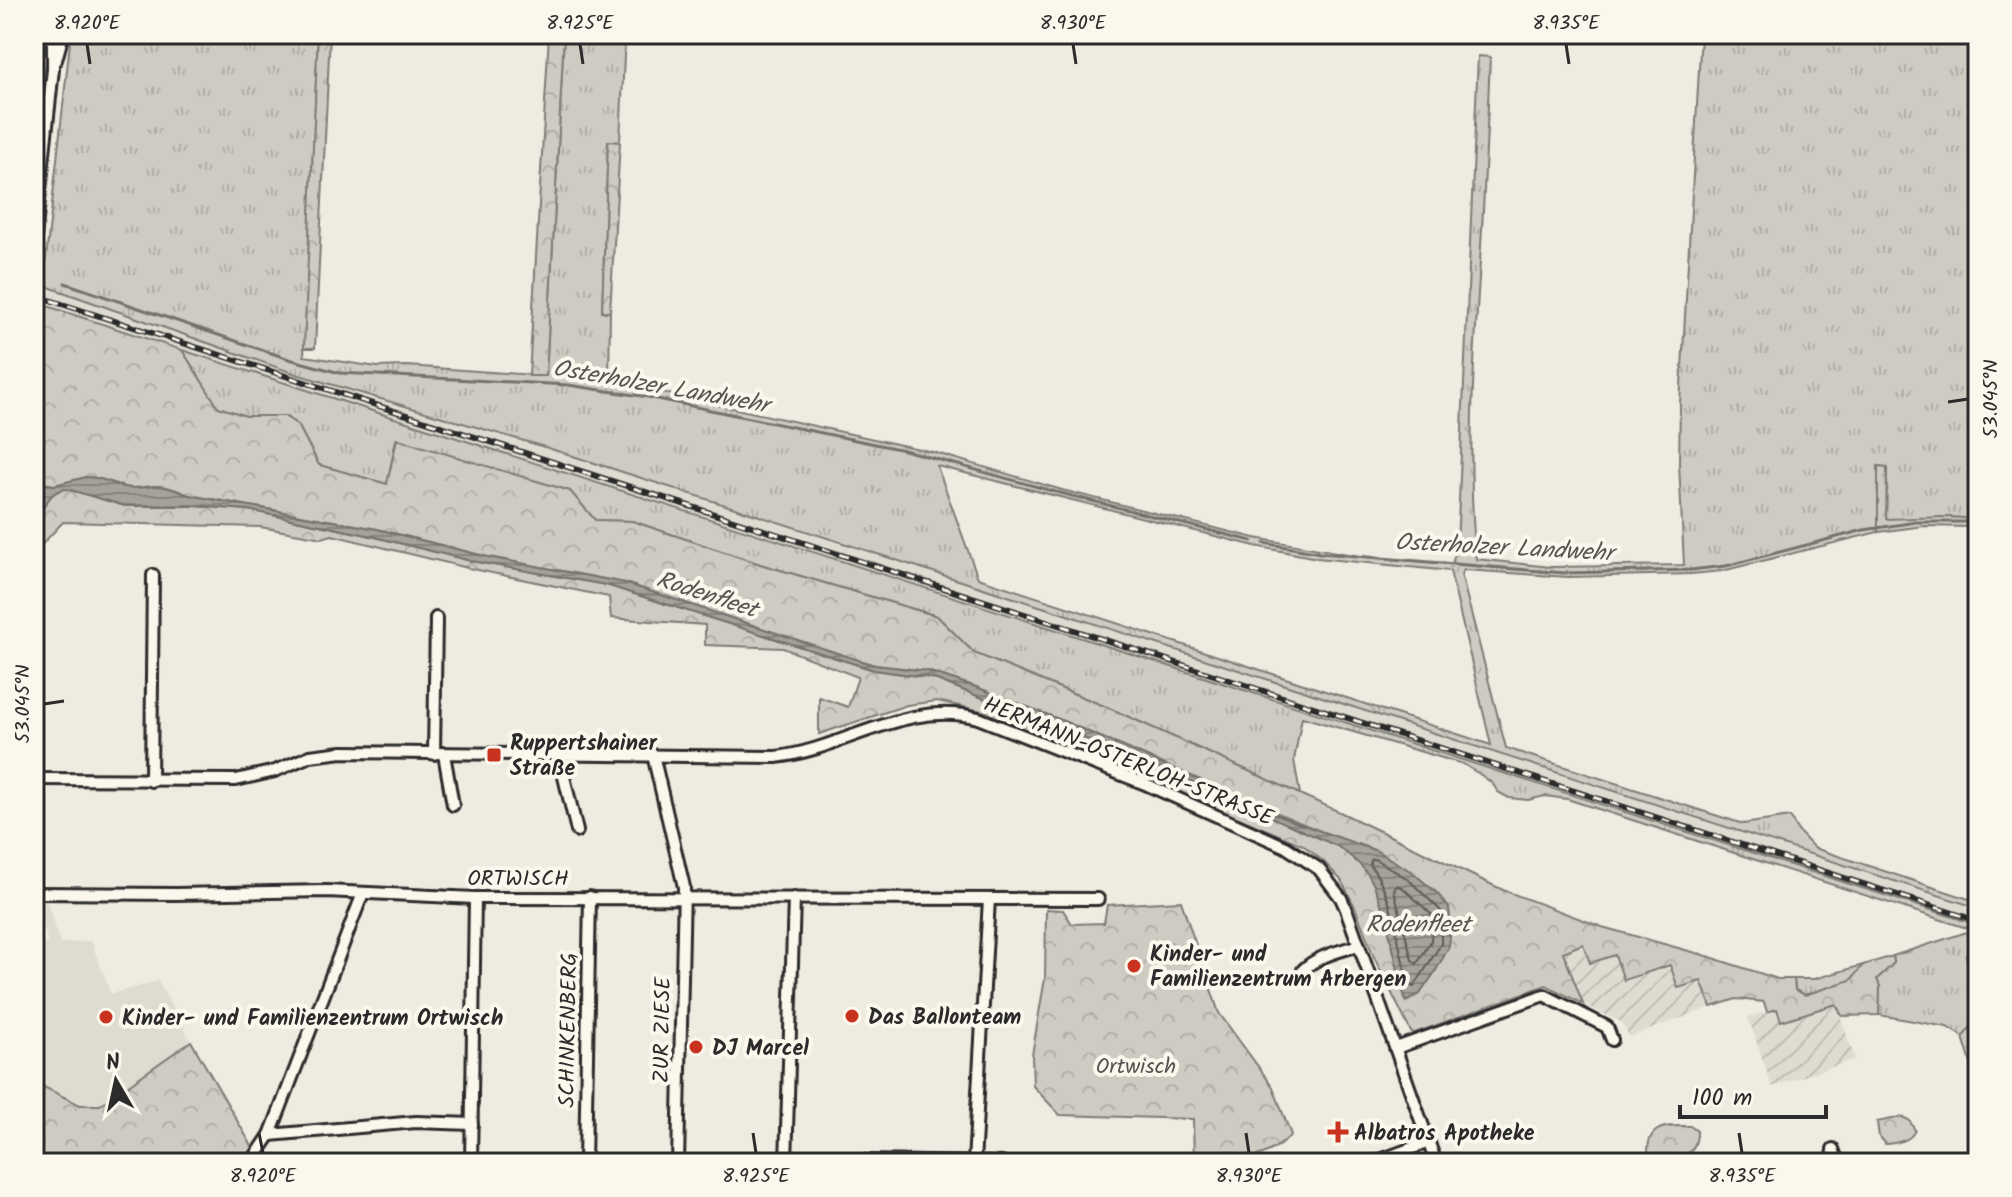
<svg xmlns="http://www.w3.org/2000/svg" width="2012" height="1197" font-family="Kalam,sans-serif">
	<style>
		.built { fill: #dedbd1 }
		.industrial { fill: url(#industrial-furrows) }
		.grass { fill: url(#grass-tufts); stroke: #7c7b76; stroke-width: 2; fill-rule: evenodd }
		.forest { fill: url(#forest-crowns); stroke: #7c7b76; stroke-width: 2; fill-rule: evenodd }
		.water { fill: url(#water-rules); stroke: #74726e; stroke-width: 2 }
		.lines { fill: none; stroke-linecap: round; stroke-linejoin: round }
		.shore { stroke: #5b5b57; stroke-width: 2 }
		.stream { stroke: #74726e; stroke-width: 3 }
		.minor-casing { stroke: #2b2b2b; stroke-width: 16 }
		.minor { stroke: #fbf7ec; stroke-width: 10 }
		.rail-casing { stroke: #2b2b2b; stroke-width: 6 }
		.rail { stroke: #fbf7ec; stroke-width: 3; stroke-dasharray: 9; stroke-linecap: butt }
		.ticks { fill: none; stroke: #2b2b2b; stroke-width: 3 }
		.poi-dot { fill: #c8321e; stroke: #fbf7ec; stroke-width: 3 }
		.labels { text-anchor: middle; stroke-width: 8; stroke-linejoin: round; paint-order: stroke }
		.poi-label { font-size: 22px; font-weight: bold; fill: #2b2b2b; stroke: #fbf7ec; text-anchor: start }
		.street-label { font-size: 22px; fill: #2b2b2b; stroke: #fbf7ec }
		.park-label { font-size: 22px; fill: #545351; stroke: #fbf7ec }
		.water-label { font-size: 24px; font-style: italic; fill: #555552; stroke: #fbf7ec }
		.neatline { fill: none; stroke: #2b2b2b; stroke-width: 3 }
		.ticks-label { font-size: 20px; text-anchor: middle; fill: #2b2b2b }
	</style>
	<defs>
		<pattern id="industrial-furrows" width="10" height="10" patternUnits="userSpaceOnUse" patternTransform="scale(2)"><rect width="10" height="10" fill="#dedbd1"/><path d="M-1 1l2-2M0 10L10 0M9 11l2-2" fill="none" stroke="#bfbcb4"/></pattern>
		<pattern id="grass-tufts" width="24" height="20" patternUnits="userSpaceOnUse" patternTransform="scale(2)"><rect width="24" height="20" fill="#cecbc2"/><path d="M3 7l-1-3M5 7V3M7 7l1-3M15 17l-1-3M17 17v-4M19 17l1-3" fill="none" stroke="#b1aea7"/></pattern>
		<pattern id="forest-crowns" width="20" height="18" patternUnits="userSpaceOnUse" patternTransform="scale(2)"><rect width="20" height="18" fill="#cecbc2"/><path d="M2 6a3 3 0 1 1 6 0M12 15a3 3 0 1 1 6 0" fill="none" stroke="#b1aea7"/></pattern>
		<pattern id="water-rules" width="6" height="5" patternUnits="userSpaceOnUse" patternTransform="scale(2)"><rect width="6" height="5" fill="#a4a29a"/><path d="M0 2.5h6" fill="none" stroke="#86847e"/></pattern>
	</defs>
	<rect width="100%" height="100%" fill="#eeebe0"/>
	<filter id="ink" filterUnits="userSpaceOnUse"><feTurbulence type="fractalNoise" baseFrequency=".0125" numOctaves="2"/><feDisplacementMap in="SourceGraphic" scale="16" xChannelSelector="R" yChannelSelector="G"/><feConvolveMatrix kernelMatrix="1 2 1 2 8 2 1 2 1" color-interpolation-filters="sRGB"/></filter>
	<g filter="url(#ink)">
		<g class="built">
			<path d="M34,283l262,91 252,74 1430,460v17l-1944,-624z"/>
			<path d="M47,902l13,41 31,-2 20,53 47,-13 33,60 -91,64h-20l-46,-23v-138l14,-1 -11,-40z"/>
		</g>
		<g class="industrial">
			<path d="M1583,944l32,11 55,9 31,16 10,27 -81,30 -9,-15 -38,-18 -20,-53z"/>
			<path d="M1836,1004l19,55 -83,28 -24,-70 29,-8 5,12z"/>
		</g>
		<g class="grass">
			<path d="M34,34h15l-15,141z"/>
			<path d="M71,34h247l-14,322 73,11 30,-1 139,10 18,-342h61l-5,108 -12,-1 -6,170 8,1 -1,69 324,71 129,38 193,48 110,19 87,7 5,-17 21,-491 12,1c-3,73 -6,147 -11,221 -6,93 -12,188 -3,281l75,8 133,-2 -5,-102 1,-59 21,-370h277v485l-31,-2 -61,3 1,-52 -8,-2 -1,66 -156,39 -31,3 -123,3 -104,-7 -3,4 45,174 237,76 47,-7 8,14 16,17 164,54v6l-1430,-460 -252,-74 -253,-89zM937,466l318,80 62,12 133,13 41,174 -513,-167z"/>
			<path d="M182,350l1796,575v27l-12,3 8,38 2,27 -13,17 -16,-10 -68,-12 1,-28 -3,-8 17,-16 -1,-7 80,-26 -406,-131 -22,-3 -17,4 -19,-2 -11,-6 -6,-9 -11,-8 -18,-11 -161,-47 -8,43 6,34 -191,-86 -135,-55 -37,-37 -174,-51 -131,-44 -37,-1 -25,-29 -174,-51 -9,44 -68,-19 -21,-40 -13,-9h-39l-28,-9z"/>
			<path d="M1863,965l-12,15 -46,15 -10,-5 -1,-11h20z"/>
		</g>
		<g class="forest">
			<path d="M318,34h12l-15,314h-11z"/>
			<path d="M549,34h15l-18,342h-17z"/>
			<path d="M608,141l12,1 -10,170 -8,-1z"/>
			<path d="M41,304l141,46 36,57 28,9h38l14,9 21,40 68,19 10,-45 173,52 25,29 37,1 131,44 174,51 37,37 135,55 235,106 159,76 99,37 98,27 78,25h16l1,11 10,5 46,-15 12,-15 30,-9 1,7 -17,16 3,8 -1,28 -37,1 -6,-12 -55,17 -4,-12 -10,3 -3,-10 -28,-3 -25,8 -10,-26 -23,7 -8,-23 -46,15 -9,-25 -25,8 -7,-19 -20,8 20,52 -37,-19 -134,49 -38,-77 -19,-50 -14,-27 -17,-18 -21,-17 -317,-133 -49,-11 -30,4 -88,29v-37l29,10 10,-30 -75,-29 -78,-3v-20l-94,-7 -2,-21 -141,-29 -136,-33 -10,3 -62,-11 -197,-5 -29,31v-207zM86,477c15,0 25,6 38,10 12,3 22,-1 33,-1 12,0 21,5 32,9l188,34 111,28 137,26 233,77 17,5 52,6 49,16 85,33 280,120 -4,6 -162,-72 -243,-96 -58,-8 -268,-85 -135,-24 -104,-26 -119,-25 -53,-4h-70l-58,-17 4,-8z"/>
			<path d="M1878,466l9,1 -1,52 61,-2 31,2v21l-4,1 -6,-14 -44,-1 -46,6z"/>
			<path d="M1181,901l38,112 54,74 18,48c-25,27 -63,28 -97,28l-1,-44 -133,-4 -27,-29 -1,-31 13,-77 1,-69 17,1 9,14 32,-1 3,-18z"/>
			<path d="M1978,952v134l-15,-49 13,-17 -2,-27 -8,-38z"/>
			<path d="M191,1041l62,107 -12,15h-30l-15,-9 -6,9h-156v-16l8,-4 -8,-17v-44l46,23h20z"/>
			<path d="M1902,1117l7,3 6,10c-4,11 -18,13 -30,14l-6,-7 -2,-15z"/>
			<path d="M1690,1126l7,5c1,28 -29,39 -49,23 -1,-30 19,-28 42,-28z"/>
		</g>
		<path class="water" d="M86,477c15,0 25,6 38,10 12,3 22,-1 33,-1 12,0 21,5 32,9l188,34 111,28 137,26 233,77 17,5 52,6 49,16 85,33 234,102 82,29 35,21 25,21 12,15 2,18 -2,21 -14,25 -15,22 -14,8c-10,-34 -20,-99 -37,-126 -8,-12 -20,-21 -32,-30l-162,-72 -243,-96 -58,-8 -268,-85 -135,-24 -104,-26 -119,-25 -53,-4h-70l-58,-17c-21,2 -20,19 -33,31v-39l20,4z"/>
		<g class="lines">
			<g class="shore">
				<path d="M1371,860l4,-1 33,20 33,32v33l-27,43 -5,-2c-12,-38 -14,-89 -39,-120z"/>
				<path d="M1396,886l6,1 30,28 -1,26 -14,23 -5,-4 -18,-70z"/>
			</g>
			<g class="stream">
				<path d="M65,283l224,76 51,14 228,12 80,12 256,53 152,42 196,49"/>
				<path d="M34,448l3,15"/>
				<path d="M1264,543l56,10 244,20 126,-3 36,-4 138,-36 52,-8h62"/>
			</g>
			<g class="minor-casing">
				<g id="minor">
					<path d="M56,60l7,-26"/>
					<path d="M34,248l19,-179v-35"/>
					<path d="M434,754l2,-136"/>
					<path d="M444,754l9,51"/>
					<path d="M653,755l31,132 -6,276"/>
					<path d="M559,756l18,75"/>
					<path d="M34,779l202,1 39,-9 35,-15 32,-4 434,5c70,-8 130,-58 202,-39l165,65 143,64 33,22 22,29 5,11 90,254"/>
					<path d="M151,781l2,-206"/>
					<path d="M34,893l142,1 150,-3 149,7 623,1"/>
					<path d="M1303,970c14,-14 37,-19 56,-25"/>
					<path d="M1396,1048l148,-53 63,32 5,13"/>
					<path d="M270,1135l146,-13 56,2"/>
					<path d="M1833,1149l3,8 -2,6"/>
					<path d="M251,1163l19,-28 93,-242"/>
					<path d="M471,1163l4,-265"/>
					<path d="M585,1163l5,-266"/>
					<path d="M786,1163l8,-265"/>
					<path d="M851,1163l10,-2 141,2"/>
					<path d="M974,1163l15,-264"/>
					<path d="M1372,1163l57,-21"/>
				</g>
			</g>
			<use href="#minor" class="minor"/>
			<g class="rail-casing">
				<path id="rail" d="M34,295l1944,626"/>
			</g>
			<use href="#rail" class="rail"/>
		</g>
	</g>
	<path class="ticks" d="M87,44l3,20M580,44l3,20M1073,44l3,20M1566,44l3,20M1948,402l20,-3M44,704l20,-3M259,1133l4,20M753,1133l3,20M1246,1133l3,20M1739,1133l3,20"/>
	<g class="poi-dot">
		<rect x="486" y="747" width="16" height="16" rx="4"/>
		<circle cx="1134" cy="966" r="8"/>
		<circle cx="852" cy="1016" r="8"/>
		<circle cx="106" cy="1017" r="8"/>
		<circle cx="696" cy="1047" r="8"/>
		<path d="M1334 1120h8v8h8v8h-8v8h-8v-8h-8v-8h8z"/>
	</g>
	<g class="labels">
		<g class="poi-label">
			<text x="510" y="750">Ruppertshainer<tspan x="510" dy="25">Straße</tspan></text>
			<text x="1150" y="961">Kinder- und<tspan x="1150" dy="25">Familienzentrum Arbergen</tspan></text>
			<text x="868" y="1024">Das Ballonteam</text>
			<text x="122" y="1025">Kinder- und Familienzentrum Ortwisch</text>
			<text x="712" y="1055">DJ Marcel</text>
			<text x="1354" y="1140">Albatros Apotheke</text>
		</g>
		<g class="street-label">
			<text transform="translate(1129 760) rotate(22)" y="8">HERMANN-OSTERLOH-STRASSE</text>
			<text x="518" y="885">ORTWISCH</text>
			<text transform="translate(567 1030) rotate(-89)" y="8">SCHINKENBERG</text>
			<text transform="translate(661 1030) rotate(-89)" y="8">ZUR ZIESE</text>
		</g>
		<g class="park-label">
			<text x="1136" y="1073">Ortwisch</text>
		</g>
		<g class="water-label">
			<text transform="translate(661 386) rotate(10)" y="8">Osterholzer Landwehr</text>
			<text transform="translate(1504 547) rotate(3)" y="8">Osterholzer Landwehr</text>
			<text transform="translate(707 594) rotate(18)" y="8">Rodenfleet</text>
			<text x="1418" y="932">Rodenfleet</text>
		</g>
	</g>
	<rect width="2012" height="1197" fill="none" stroke="#fbf7ec" stroke-width="88"/>
	<g transform="translate(116 1081) rotate(351)" stroke="#fbf7ec" stroke-width="6" paint-order="stroke">
	<path d="M0-6L14 30L0 20L-14 30Z" fill="#2b2b2b"/>
	<text y="-12" font-size="22" font-weight="bold" text-anchor="middle" fill="#2b2b2b">N</text>
	</g>
	<path d="M1680 1105v12h146v-12" fill="none" stroke="#2b2b2b" stroke-width="4"/>
	<text x="1692" y="1105" font-size="24" fill="#2b2b2b" stroke="#fbf7ec" stroke-width="6" paint-order="stroke">100 m</text>
	<rect x="44" y="44" width="1924" height="1109" class="neatline"/>
	<g class="ticks-label">
		<text x="87" y="29">8.920°E</text>
		<text x="580" y="29">8.925°E</text>
		<text x="1073" y="29">8.930°E</text>
		<text x="1566" y="29">8.935°E</text>
		<text transform="translate(1990 399) rotate(-90)" y="7">53.045°N</text>
		<text transform="translate(22 704) rotate(-90)" y="7">53.045°N</text>
		<text x="263" y="1182">8.920°E</text>
		<text x="756" y="1182">8.925°E</text>
		<text x="1249" y="1182">8.930°E</text>
		<text x="1742" y="1182">8.935°E</text>
	</g>
</svg>
